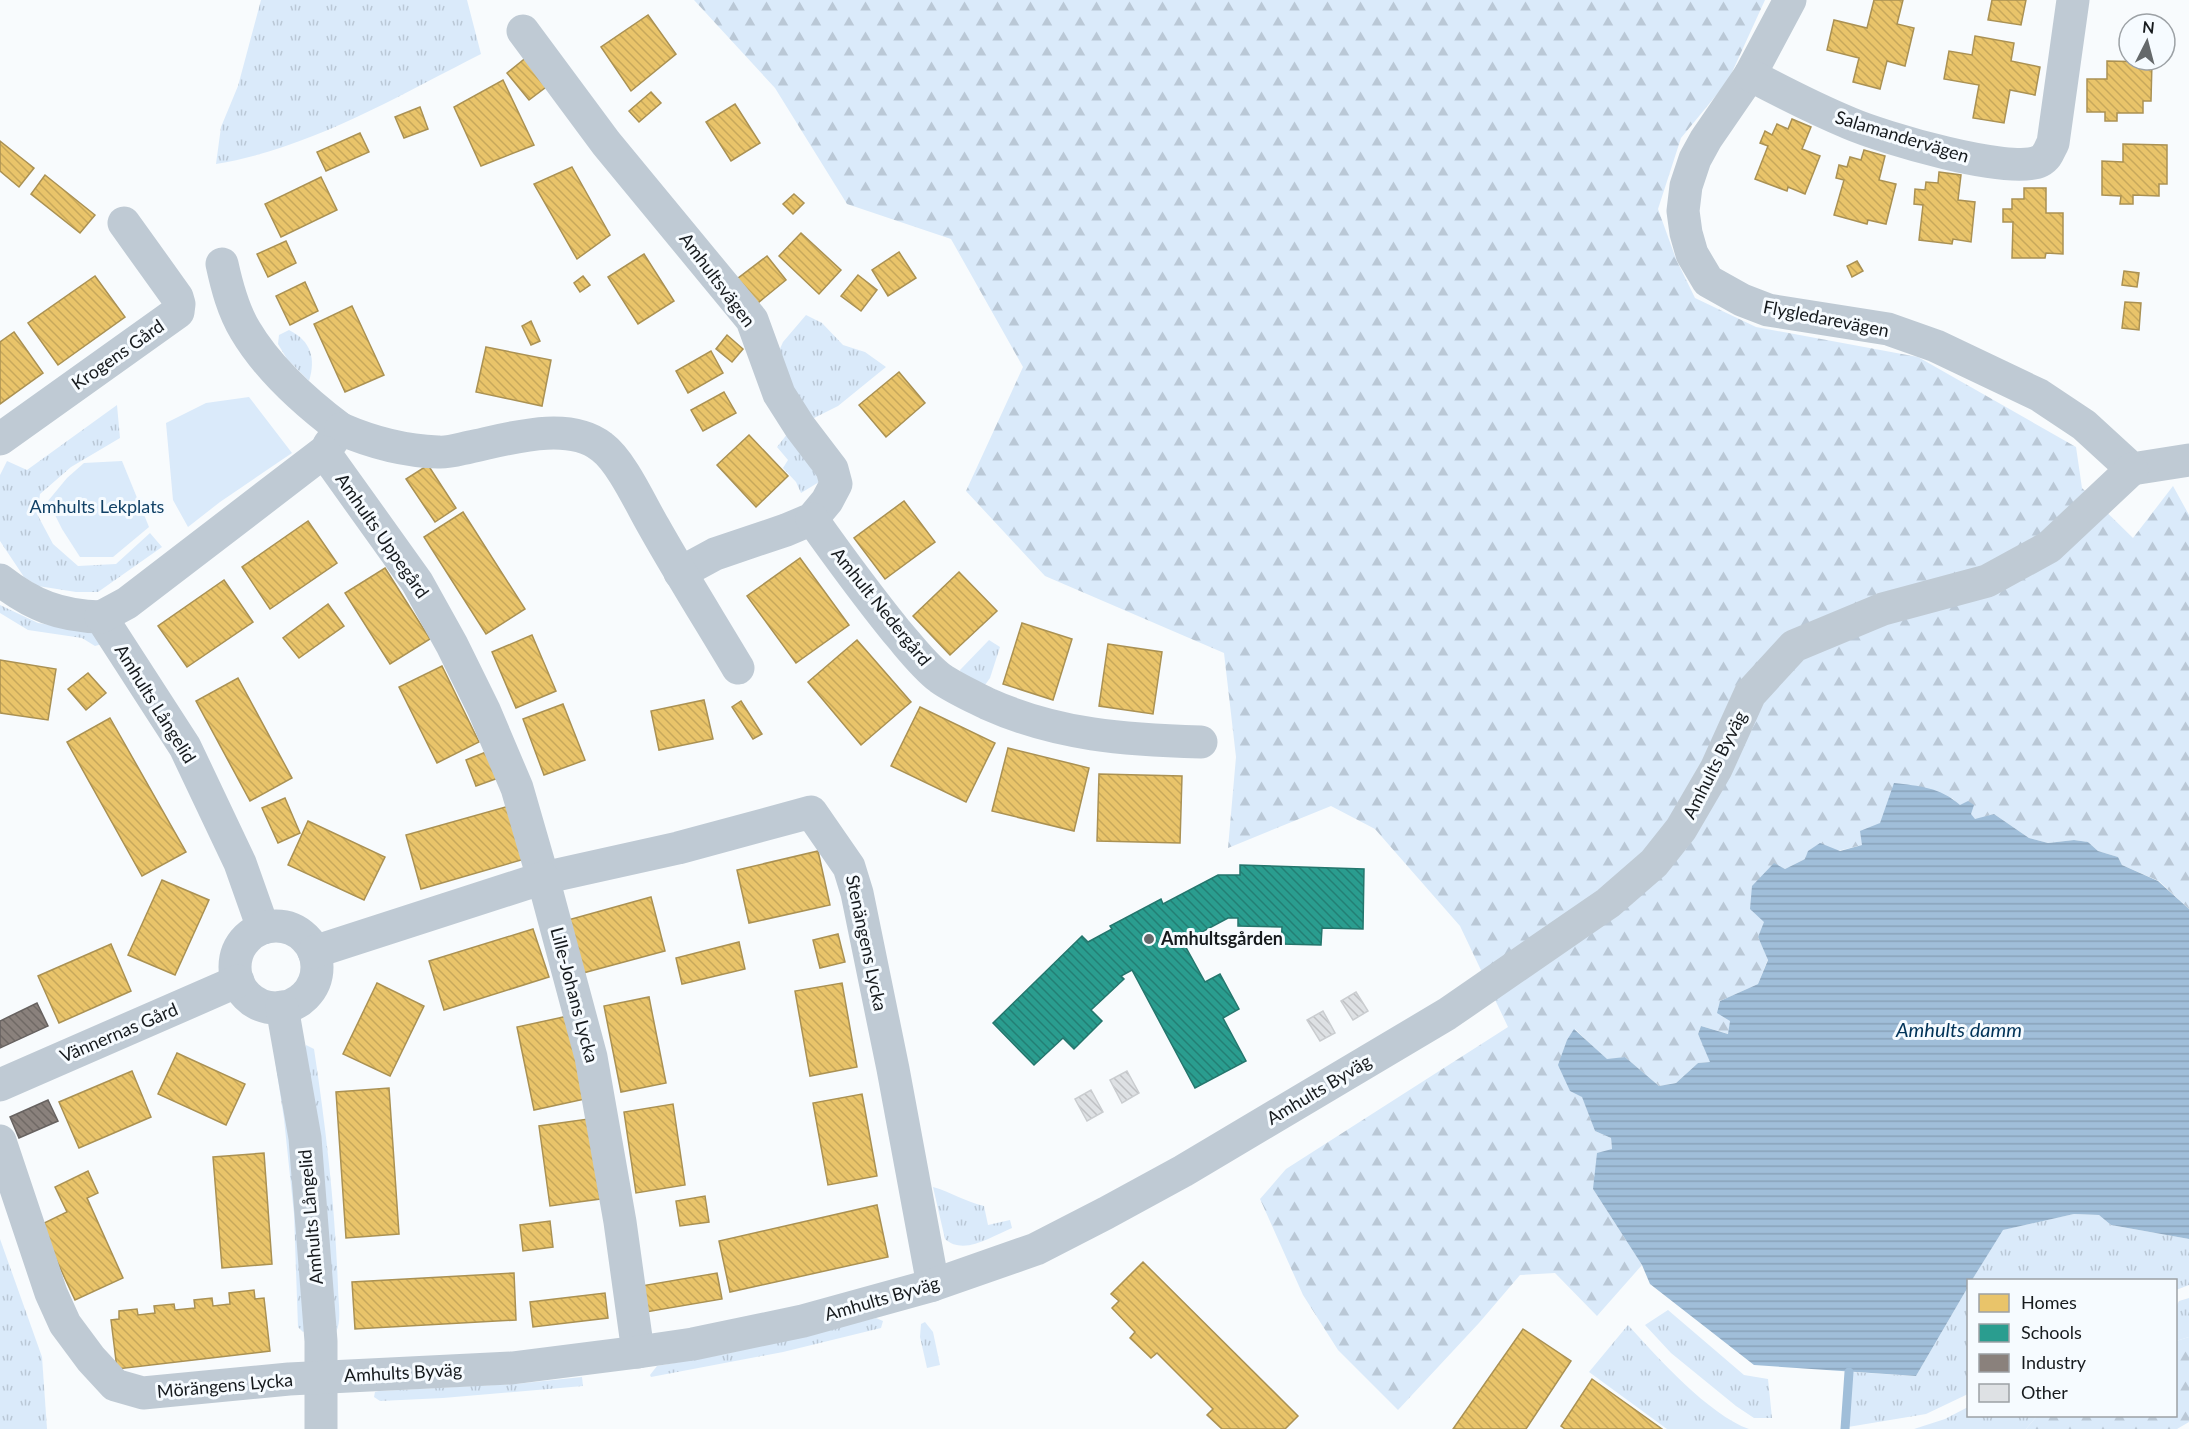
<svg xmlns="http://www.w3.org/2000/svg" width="2189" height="1429" font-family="Lato,sans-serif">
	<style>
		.grass { fill: url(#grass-tufts) }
		.forest { fill: url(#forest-firs) }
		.green { fill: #daeafa }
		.water { fill: url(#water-rules) }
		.homes { fill: url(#homes-back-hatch); stroke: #aa9153; stroke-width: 1.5 }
		.schools { fill: url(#schools-back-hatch); stroke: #24766d; stroke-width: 1.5 }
		.industry { fill: url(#industry-back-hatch); stroke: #676260; stroke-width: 1.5 }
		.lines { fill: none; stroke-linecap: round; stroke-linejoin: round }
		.stream { stroke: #a0bed9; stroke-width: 9 }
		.building { fill: url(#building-back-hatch); stroke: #cacdd0; stroke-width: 1.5 }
		.minor { stroke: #bfcad4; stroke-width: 33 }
		.poi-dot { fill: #65696b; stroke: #f6fbff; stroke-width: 2 }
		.labels { text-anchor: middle; stroke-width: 6; stroke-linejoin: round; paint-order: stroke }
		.street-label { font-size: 18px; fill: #161a1d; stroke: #f6fbff }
		.park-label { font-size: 18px; fill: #114166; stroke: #f6fbff }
		.poi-label { font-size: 18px; font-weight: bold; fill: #161a1d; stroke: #f6fbff; text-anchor: start }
		.water-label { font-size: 20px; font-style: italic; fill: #003358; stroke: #f6fbff }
	</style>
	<defs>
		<pattern id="grass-tufts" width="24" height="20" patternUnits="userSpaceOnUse" patternTransform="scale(1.5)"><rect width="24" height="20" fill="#daeafa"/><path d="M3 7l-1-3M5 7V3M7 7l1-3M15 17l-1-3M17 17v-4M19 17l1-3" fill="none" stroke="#bac8d6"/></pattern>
		<pattern id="forest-firs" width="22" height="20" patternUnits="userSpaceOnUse" patternTransform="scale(1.5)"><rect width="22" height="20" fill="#daeafa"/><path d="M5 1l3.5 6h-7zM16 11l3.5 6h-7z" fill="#bac8d6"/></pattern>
		<pattern id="water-rules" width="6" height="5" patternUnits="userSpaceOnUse" patternTransform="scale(1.5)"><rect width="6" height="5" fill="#a0bed9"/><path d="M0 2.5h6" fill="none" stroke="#89a3ba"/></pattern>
		<pattern id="homes-back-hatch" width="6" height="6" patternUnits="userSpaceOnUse" patternTransform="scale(1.5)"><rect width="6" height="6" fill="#e9c46a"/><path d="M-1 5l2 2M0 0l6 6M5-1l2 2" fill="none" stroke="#c7a85b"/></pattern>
		<pattern id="schools-back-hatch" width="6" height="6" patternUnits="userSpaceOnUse" patternTransform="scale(1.5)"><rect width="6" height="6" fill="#2a9d8f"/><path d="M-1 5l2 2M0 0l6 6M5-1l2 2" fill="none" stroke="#237f74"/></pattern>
		<pattern id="industry-back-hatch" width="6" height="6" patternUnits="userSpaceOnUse" patternTransform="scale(1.5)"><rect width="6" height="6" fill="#8a817c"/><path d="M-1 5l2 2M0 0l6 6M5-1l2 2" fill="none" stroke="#706965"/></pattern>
		<pattern id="building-back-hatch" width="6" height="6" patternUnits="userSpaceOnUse" patternTransform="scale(1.5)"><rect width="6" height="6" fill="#dee1e4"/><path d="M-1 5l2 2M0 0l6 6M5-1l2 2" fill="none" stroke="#bec0c3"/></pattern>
	</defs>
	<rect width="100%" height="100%" fill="#f8fbfd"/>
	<g class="grass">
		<path d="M261,0h206l14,54c-85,43 -170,94 -265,110l5,-37 17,-41z"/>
		<path d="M806,315l16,8 21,22 22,7 21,15 -48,39 -28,14 -13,-13 -18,-56 4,-9z"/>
		<path d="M289,330c22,11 27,28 20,51l-22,-22 -9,-15 1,-9z"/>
		<path d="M117,405l3,33 -49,29 -31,27 -3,20 16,30 25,22 38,-2 34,-31 12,14 -64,45h-22l-38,-6 -14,-9 -24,-36v-66l7,-14 20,9z"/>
		<path d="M788,433l32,37 -1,12 -18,11 -5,-11 -13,-14 5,-8 -11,-13z"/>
		<path d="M0,605l38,18 54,9 10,12 -7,2 -13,-8 -54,-8 -28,-17z"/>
		<path d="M989,640l11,7 -10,31 -5,7 -24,-11 -1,-4z"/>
		<path d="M306,1045l8,4c12,79 21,157 24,238 0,13 4,34 -2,45l-31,-283z"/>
		<path d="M282,1052l23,279 -2,1 -5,-5 -4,-113 -10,-95 -9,-59z"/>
		<path d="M933,1187c18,5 33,15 51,19l4,19 22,-5 2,8c-20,8 -48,28 -67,11z"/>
		<path d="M2074,1214l25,1 12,10 78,14v46l-13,5v-10h-204l30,-50z"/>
		<path d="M0,1239l42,118 5,72h-47z"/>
		<path d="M1968,1287v107l-42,20 -78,13 4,-55 64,4z"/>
		<path d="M2189,1298v39l-13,4v-34l3,-6z"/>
		<path d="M1668,1310l76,65 24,4 4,39h-18l-18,-12 -65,-53 -26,-28z"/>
		<path d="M876,1318l7,3 -2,7 -98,24 -132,25 -1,-2 7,-9 68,-12z"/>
		<path d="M925,1322l8,10 7,33 -13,3 -7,-31 1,-13z"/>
		<path d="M1628,1325c29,32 81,90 121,104h-82l-78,-57z"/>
		<path d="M582,1377l1,9 -140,12 -63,3 -6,-4 1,-5 4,-1 136,-7z"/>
		<path d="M1968,1407v9h69l-11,13h-112l31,-10z"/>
	</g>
	<g class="forest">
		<path d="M694,0h1071l-37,81 -47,57 -23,71 18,50 19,39 61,29 162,30 158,90 6,41 51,50 40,-52 16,29v394l-30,-28 -37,-16 -4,-8 -20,-6 -10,-9 -14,-2 -26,3 -19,-5 -35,-24 -19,6 -23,-22 -72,25 -18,22 -57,14 -20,10 -11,-5 -9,58 -7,15 10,22 -10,25 -38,17 10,20 -1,13 -28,-8 -3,8 13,28 -13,1 -22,20 -17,3 -34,-29 -18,3 -32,-31 7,67 13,35 16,7 1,11 -19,40 49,76 -45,51 -42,-43 -35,2 -41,48 -81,87 -60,-60 -35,-55 -43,-96 26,-30 222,-142 -48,-101 -85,-97 -44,-23 -103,42 8,-91 -12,-104 -179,-77 -79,-85 57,-124 -72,-128 -104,-35 -72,-116z"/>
		<path d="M2189,1337v85l-12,7h-151l11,-13h139v-75z"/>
	</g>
	<g class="green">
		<path d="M249,397l43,56 -72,49 -32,25 -15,-27 -7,-77 40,-20z"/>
		<path d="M122,461l27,66 -36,30h-33l-18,-28 -14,-28 19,-23 17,-15z"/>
	</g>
	<path class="water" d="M1894,783c25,3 46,4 66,22l8,-4 6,4 -3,9 4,5 19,-5 35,24 19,5 26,-3 14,2 10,9 20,6 4,8 36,16 31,28v330l-78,-14 -12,-10 -25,-1 -71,16 -31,50h-4v7l-52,89 -162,-11 -104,-81 -8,-19 -49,-76 4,-36 15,-4 -1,-11 -16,-7 -13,-34 -12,-6 -12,-26 9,-25 7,-11 33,30 18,-2 34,29 17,-3 22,-20 12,-1 -12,-28 3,-8 27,8 2,-13 -13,-8 3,-12 38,-17 10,-24 -10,-23 6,-15 -14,-13 2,-23 22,-23 11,6 20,-10 3,-8 12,-8 20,8 22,-6 -2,-14 20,-8z"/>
	<g class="homes">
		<path d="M1874,0h29l-6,24 17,4 -9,38 -18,-5 -7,28 -27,-7 6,-24 -32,-8 7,-30 33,8z"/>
		<path d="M1992,0h34l-5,25 -33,-5z"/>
		<path d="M648,15l28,39 -45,37 -30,-44z"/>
		<path d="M1975,36l39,7 -3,18 29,6 -5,28 -25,-5 -6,33 -31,-5 6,-33 -35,-6 5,-28 23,4z"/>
		<path d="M528,56l22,28 -21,16 -22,-27z"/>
		<path d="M2107,61l45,1 -1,39h-8v12h-26v8h-12v-9h-18v-33h20z"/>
		<path d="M503,80l31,65 -53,21 -27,-59z"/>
		<path d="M651,92l10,11 -22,19 -10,-11z"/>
		<path d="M735,104l25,39 -29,18 -25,-39z"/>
		<path d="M420,107l8,22 -24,9 -9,-21z"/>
		<path d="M1792,119l19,8 -9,22 18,7 -15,38 -17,-7 -1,4 -32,-12 13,-33 -8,-3 5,-12 7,4 5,-11 11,5z"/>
		<path d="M360,133l9,19 -43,19 -9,-19z"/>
		<path d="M0,141l34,27 -15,19 -19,-16z"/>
		<path d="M2123,144l44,1v39h-8v12l-26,-1v9h-13l1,-8 -19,-1v-34l21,1z"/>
		<path d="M1864,150l21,6 -6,24 17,4 -10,40 -18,-4 -1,4 -33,-9 10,-35 -8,-2 3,-13 8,2 3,-10 11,3z"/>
		<path d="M572,167l38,68 -33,24 -43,-75z"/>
		<path d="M1939,172l22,3 -3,25 17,2 -4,40 -18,-3 -1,5 -33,-4 4,-35 -9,-1 1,-15 10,1 1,-8 12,1z"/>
		<path d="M45,175l50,40 -15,18 -49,-39z"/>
		<path d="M321,177l16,33 -56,27 -16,-33z"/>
		<path d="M2024,188h22v25h17v41l-17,-1 -1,5h-33l1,-36h-10v-13h9v-10h12z"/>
		<path d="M794,194l10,9 -11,11 -10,-10z"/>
		<path d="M801,233l40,37 -22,24 -40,-38z"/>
		<path d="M286,241l10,22 -28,14 -11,-23z"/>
		<path d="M899,252l17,26 -28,18 -16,-26z"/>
		<path d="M644,254l30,47 -36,23 -30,-47z"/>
		<path d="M767,256l19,24 -33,27 -20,-25z"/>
		<path d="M1857,261l6,10 -11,6 -5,-11z"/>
		<path d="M2124,271l15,2 -2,14 -15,-2z"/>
		<path d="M858,275l19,15 -16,21 -20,-15z"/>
		<path d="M95,276l30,41 -67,48 -30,-42z"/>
		<path d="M583,276l7,9 -10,7 -6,-9z"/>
		<path d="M305,282l13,29 -28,14 -14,-29z"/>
		<path d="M2125,302l16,1 -2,27 -17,-2z"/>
		<path d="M352,306l32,69 -39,17 -31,-68z"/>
		<path d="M531,321l9,20 -9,4 -9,-19z"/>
		<path d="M14,332l29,41 -43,31v-62z"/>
		<path d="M727,335l16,14 -11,13 -16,-13z"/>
		<path d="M486,347l65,13 -9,46 -66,-14z"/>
		<path d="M711,351l12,22 -35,20 -12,-22z"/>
		<path d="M899,372l26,31 -39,34 -27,-32z"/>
		<path d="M724,392l12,21 -33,18 -12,-21z"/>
		<path d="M749,435l39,41 -32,31 -39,-42z"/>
		<path d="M428,465l28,43 -21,14 -29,-43z"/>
		<path d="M904,501l31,41 -50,37 -31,-41z"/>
		<path d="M463,512l62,97 -39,25 -62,-97z"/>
		<path d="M308,521l29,42 -67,46 -28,-42z"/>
		<path d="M800,558l49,67 -53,38 -49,-67z"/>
		<path d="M385,568l45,71 -40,25 -45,-71z"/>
		<path d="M959,572l38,39 -47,44 -37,-39z"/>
		<path d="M224,580l29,42 -66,45 -29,-41z"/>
		<path d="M328,604l16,22 -45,32 -16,-20z"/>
		<path d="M1022,623l50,16 -19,61 -50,-16z"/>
		<path d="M532,635l24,56 -40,17 -24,-56z"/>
		<path d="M857,640l54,62 -50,43 -53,-63z"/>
		<path d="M1108,644l54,8 -9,62 -54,-8z"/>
		<path d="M0,660l56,9 -8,51 -48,-7z"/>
		<path d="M442,666l37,76 -42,21 -38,-76z"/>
		<path d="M88,673l18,20 -20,17 -18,-21z"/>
		<path d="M238,678l54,100 -42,23 -54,-100z"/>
		<path d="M704,700l9,39 -54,11 -8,-39z"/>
		<path d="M741,701l21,33 -9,5 -21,-32z"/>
		<path d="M563,704l22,56 -41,15 -21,-56z"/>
		<path d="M920,707l75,36 -29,59 -75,-36z"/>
		<path d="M110,718l76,134 -44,24 -75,-134z"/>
		<path d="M1008,748l81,20 -15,63 -82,-20z"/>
		<path d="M491,750l10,27 -25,9 -10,-26z"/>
		<path d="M1099,774l83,2 -2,67 -83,-2z"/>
		<path d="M285,798l15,35 -22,10 -16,-35z"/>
		<path d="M513,805l15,53 -107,31 -15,-54z"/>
		<path d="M308,821l77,36 -21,43 -76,-35z"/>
		<path d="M818,851l12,54 -81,18 -12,-53z"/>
		<path d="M162,880l47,20 -34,75 -47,-20z"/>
		<path d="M651,897l14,54 -82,22 -15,-53z"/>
		<path d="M533,929l16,48 -105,33 -15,-49z"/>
		<path d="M838,934l7,28 -25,6 -7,-28z"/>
		<path d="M739,942l6,27 -63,15 -6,-26z"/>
		<path d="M111,944l20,47 -72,32 -21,-47z"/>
		<path d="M377,983l47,23 -34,70 -47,-22z"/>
		<path d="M842,983l15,84 -47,9 -15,-85z"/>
		<path d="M649,997l17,86 -45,9 -17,-86z"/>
		<path d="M568,1016l17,83 -51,11 -17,-83z"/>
		<path d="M177,1053l68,31 -19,41 -68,-31z"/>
		<path d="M132,1071l19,46 -72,31 -20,-46z"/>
		<path d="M389,1088l10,146 -53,4 -10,-146z"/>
		<path d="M862,1094l15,82 -49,9 -15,-82z"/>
		<path d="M673,1104l12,81 -49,8 -12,-81z"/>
		<path d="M588,1119l12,80 -50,7 -11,-80z"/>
		<path d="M264,1153l8,111 -50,4 -9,-111z"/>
		<path d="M88,1171l10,22 -11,5 36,80 -48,22 -35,-75 27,-13 -12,-25z"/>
		<path d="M705,1196l4,26 -29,4 -4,-25z"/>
		<path d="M877,1205l11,52 -158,35 -11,-51z"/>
		<path d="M550,1221l3,26 -30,4 -3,-26z"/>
		<path d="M1143,1262l155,154 -13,13h-63l-15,-14 6,-6 -56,-56 -6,5 -21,-20 5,-6 -23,-24 7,-7 -8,-7z"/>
		<path d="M514,1273l2,47 -161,9 -3,-47z"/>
		<path d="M717,1273l5,26 -76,13 -5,-26z"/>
		<path d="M254,1290l1,9 9,-1 6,53 -153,18 -6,-49 8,-1v-8l18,-2 1,6 17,-2 -1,-7 20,-2 1,6 20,-2 -1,-8 18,-2 1,8 17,-2 -1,-11z"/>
		<path d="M605,1293l3,25 -75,9 -3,-25z"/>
		<path d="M1523,1329l48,32 -45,68h-73z"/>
		<path d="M1592,1379l70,50h-97l-4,-3z"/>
	</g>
	<path class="schools" d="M1240,865l124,4 -1,60 -41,-1 -1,17 -40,-1 1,-17 -44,-1v-8h-10l-45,24 22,40 15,-8 19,35 -16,9 23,43 -51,27 -63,-118 -11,6 3,3 -33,31 11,11 -28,28 -11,-11 -29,27 -41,-42 89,-87 6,6 24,-13 -2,-3 51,-27 2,5 55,-29h22z"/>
	<g class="industry">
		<path d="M37,1003l11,23 -48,22v-27z"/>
		<path d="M48,1100l10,21 -39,17 -9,-21z"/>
	</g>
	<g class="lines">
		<path class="stream" d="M1845,1429l4,-57"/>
	</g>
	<g class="building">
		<path d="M1356,992l12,19 -15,9 -12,-19z"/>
		<path d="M1323,1011l12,22 -15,8 -13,-21z"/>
		<path d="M1127,1071l12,22 -17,10 -12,-23z"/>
		<path d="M1091,1090l12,22 -16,9 -12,-22z"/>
	</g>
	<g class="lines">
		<g class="minor">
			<path d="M1790,0l-40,75 -44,64 -11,20 -9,27 -3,25 3,22 6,21 16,27 34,19 26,10 120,19 48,17 103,49 45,30 48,44 57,-9"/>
			<path d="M523,31l83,112 146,177 27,74 21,33 32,42 4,15 -9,17 -15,18 -26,11 -71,24 -35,19"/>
			<path d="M1750,75c32,17 65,34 99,48 32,14 162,53 191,38 8,-4 9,-11 13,-18l20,-143"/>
			<path d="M222,264c5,23 11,46 23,66 23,39 60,72 96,99l-12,16"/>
			<path d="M341,429c30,13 64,22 97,23 10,1 22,-3 32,-5 38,-8 98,-27 132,0 20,15 39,58 52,80 27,48 56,94 84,141"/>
			<path d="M0,439l178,-127 1,-8 -2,-7 -53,-74"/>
			<path d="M812,519c27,38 55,76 84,112 14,16 27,34 44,47 14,10 32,18 48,26 69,31 138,36 213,38"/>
			<path d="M0,580c32,25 60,36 101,37l84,130 55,116 23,65"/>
			<path d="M101,617l26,-14 197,-151 93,130 35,63 32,65 33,78 26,90 135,-30 133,-36 38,55 8,26 36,176 40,216"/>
			<circle cx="276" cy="967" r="41"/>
			<path d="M314,952l229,-74 48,179 29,165 18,130"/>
			<path d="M282,1007l23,131 16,203v88"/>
			<path d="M0,1085l238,-104"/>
			<path d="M0,1141l51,152 14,31 26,35 24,26 28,8 146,-14 223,-11 126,-16 55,-8 110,-23 130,-36 103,-36 70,-36 77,-42 264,-157 161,-111 46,-40 27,-34 35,-60 34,-75 44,-48 89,-37 104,-28 62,-34 83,-78"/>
		</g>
	</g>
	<circle class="poi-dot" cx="1149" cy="939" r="6"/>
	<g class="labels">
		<g class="street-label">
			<text transform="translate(1902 137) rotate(17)" y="6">Salamandervägen</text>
			<text transform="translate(717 280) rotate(53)" y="6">Amhultsvägen</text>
			<text transform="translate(1826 319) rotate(11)" y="6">Flygledarevägen</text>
			<text transform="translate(118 355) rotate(-35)" y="6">Krogens Gård</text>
			<text transform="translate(382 536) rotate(55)" y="6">Amhults Uppegård</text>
			<text transform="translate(881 607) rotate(51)" y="6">Amhult Nedergård</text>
			<text transform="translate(155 704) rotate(58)" y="6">Amhults Långelid</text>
			<text transform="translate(1715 765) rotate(-63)" y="6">Amhults Byväg</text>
			<text transform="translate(866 943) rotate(78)" y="6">Stenängens Lycka</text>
			<text transform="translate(574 995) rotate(75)" y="6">Lille-Johans Lycka</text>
			<text transform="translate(119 1033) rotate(-23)" y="6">Vännernas Gård</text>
			<text transform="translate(1319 1090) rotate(-31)" y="6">Amhults Byväg</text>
			<text transform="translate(311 1217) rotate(-95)" y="6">Amhults Långelid</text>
			<text transform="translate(882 1299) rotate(-16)" y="6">Amhults Byväg</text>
			<text transform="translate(403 1373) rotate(-3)" y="6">Amhults Byväg</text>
			<text transform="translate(225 1386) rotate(-5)" y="6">Mörängens Lycka</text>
		</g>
		<g class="park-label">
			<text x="97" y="513">Amhults Lekplats</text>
		</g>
		<g class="poi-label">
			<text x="1161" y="945">Amhultsgården</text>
		</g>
		<g class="water-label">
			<text x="1959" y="1037">Amhults damm</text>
		</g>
	</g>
	<rect x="1967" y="1279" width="210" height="138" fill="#f6fbff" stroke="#9ca1a5" stroke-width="1.5"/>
	<rect x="1979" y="1294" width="30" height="18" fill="#e9c46a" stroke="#9ca1a5" stroke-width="1.5"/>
	<text x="2021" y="1309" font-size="18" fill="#161a1d">Homes</text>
	<rect x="1979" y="1324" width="30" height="18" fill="#2a9d8f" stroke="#9ca1a5" stroke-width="1.5"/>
	<text x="2021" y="1339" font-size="18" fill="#161a1d">Schools</text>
	<rect x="1979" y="1354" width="30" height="18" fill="#8a817c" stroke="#9ca1a5" stroke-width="1.5"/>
	<text x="2021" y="1369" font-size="18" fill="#161a1d">Industry</text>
	<rect x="1979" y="1384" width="30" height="18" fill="#dee1e4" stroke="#9ca1a5" stroke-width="1.5"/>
	<text x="2021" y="1399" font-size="18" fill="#161a1d">Other</text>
	<g transform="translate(2147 42) rotate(6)"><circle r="28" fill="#f6fbff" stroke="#9ca1a5" stroke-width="1.5"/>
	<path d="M0-4.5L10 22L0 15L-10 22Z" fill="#65696b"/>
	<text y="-9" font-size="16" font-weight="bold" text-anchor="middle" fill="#161a1d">N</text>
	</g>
</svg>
